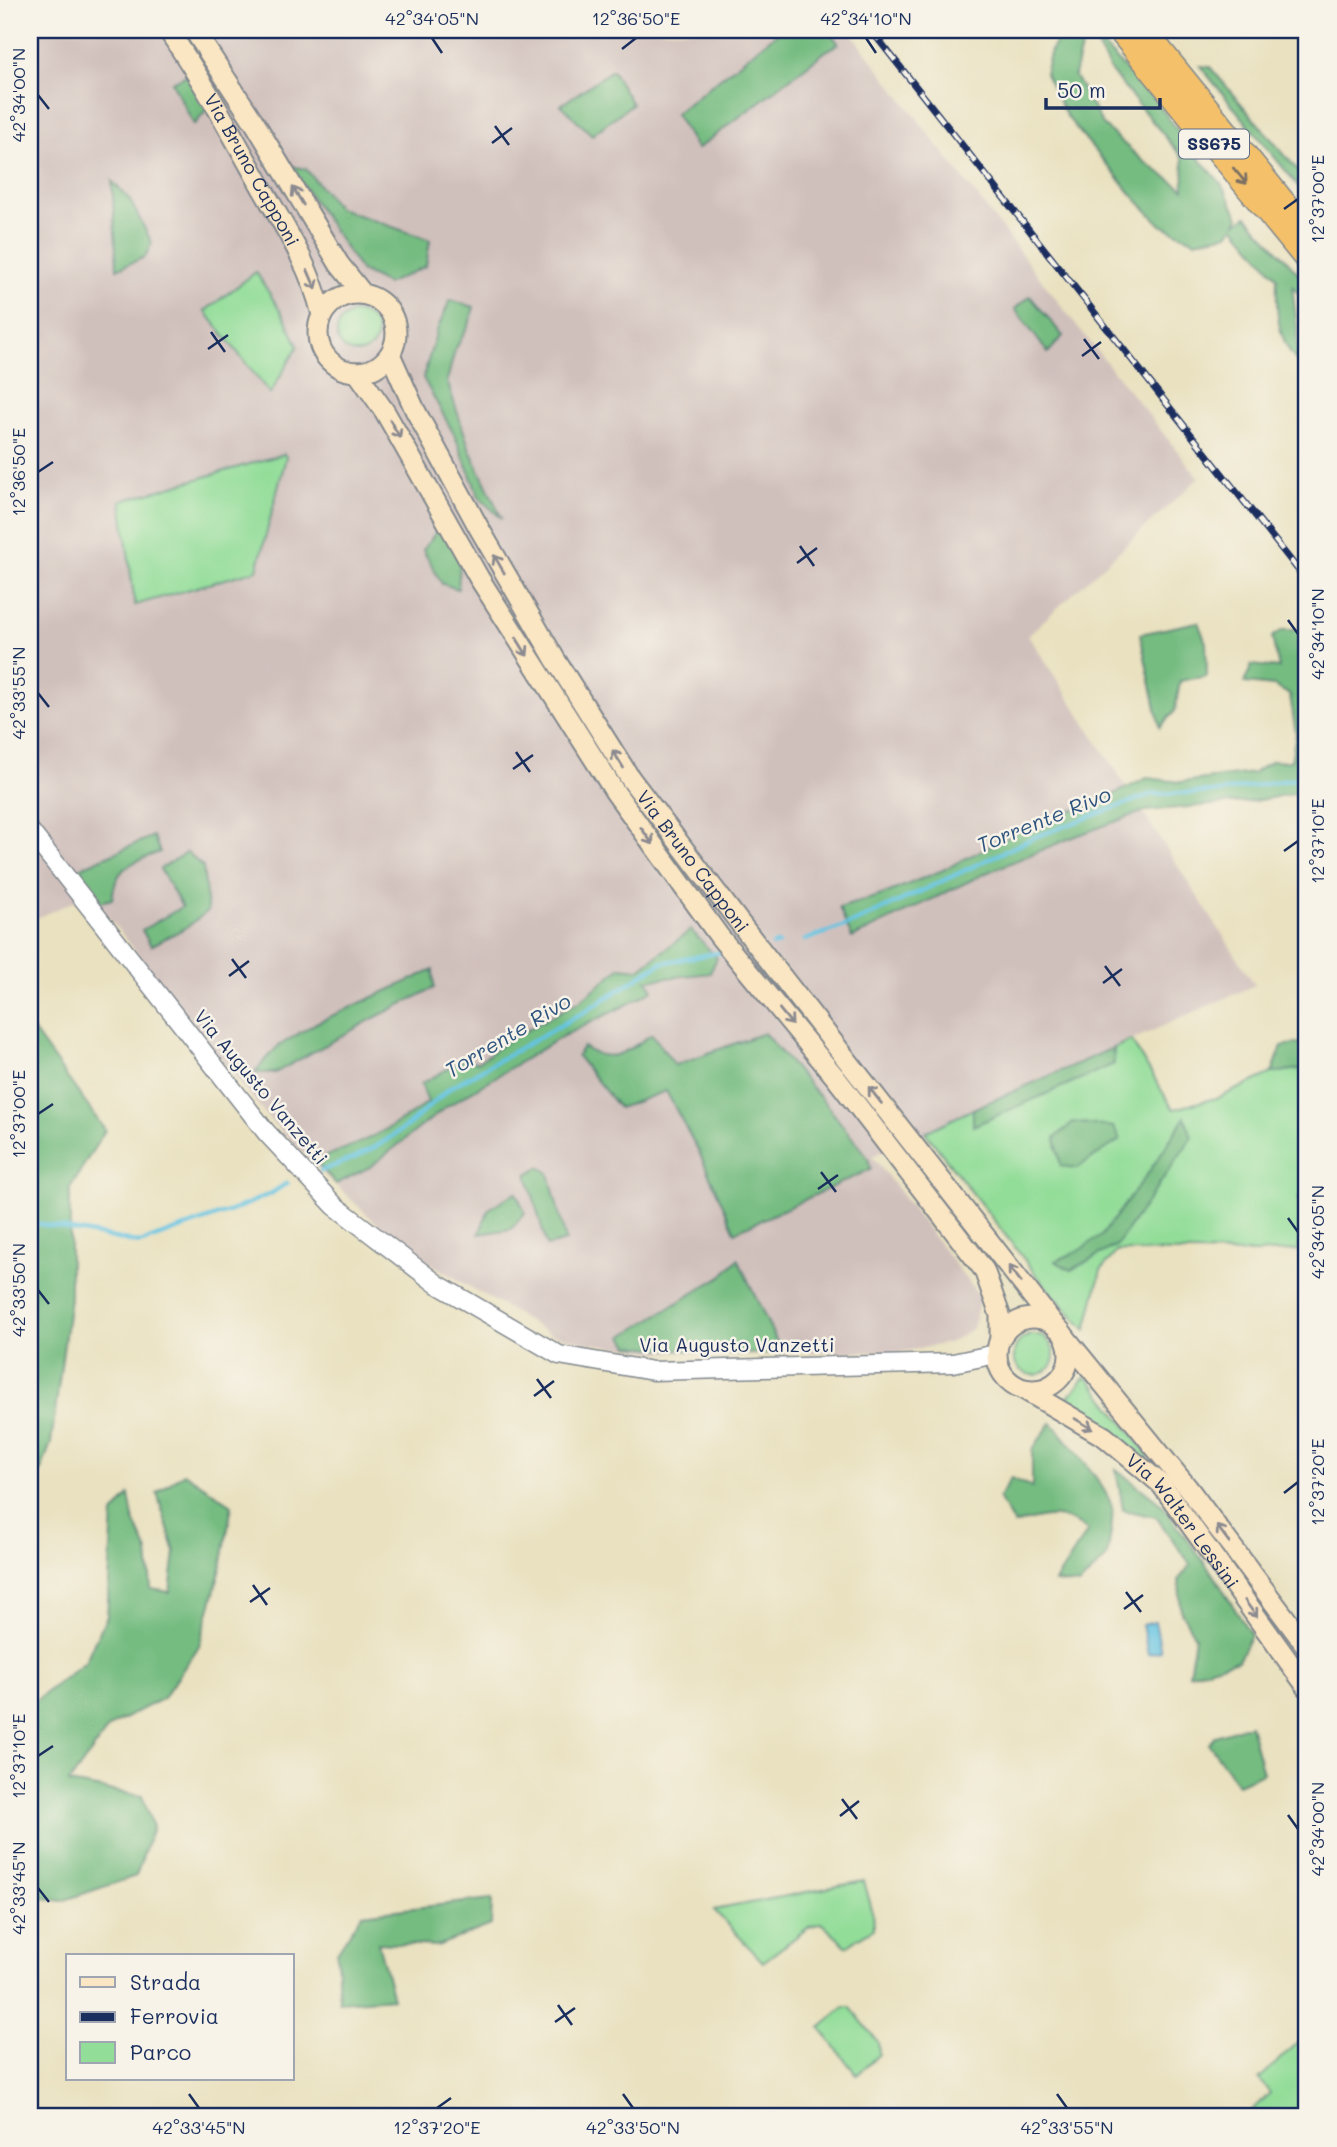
<svg xmlns="http://www.w3.org/2000/svg" width="1337" height="2147" font-family="Mali,sans-serif">
	<style>
		.industrial { fill: #d0c0bc }
		.green { fill: #92dd98; stroke: #56867b; stroke-width: 2 }
		.forest { fill: #75bc80; stroke: #48766f; stroke-width: 2 }
		.water { fill: #64c4e2; stroke: #407aa0; stroke-width: 2 }
		.lines { fill: none; stroke-linecap: round; stroke-linejoin: round }
		.stream { stroke: #64c4e2; stroke-width: 4.5 }
		.tertiary-casing { stroke: #82888e; stroke-width: 21 }
		.secondary-casing { stroke: #82888e; stroke-width: 23 }
		.trunk-casing { stroke: #82888e; stroke-width: 26 }
		.tertiary { stroke: #fff; stroke-width: 18 }
		.secondary { stroke: #fbe6c3; stroke-width: 19 }
		.trunk { stroke: #f4c16a; stroke-width: 23 }
		.rail-casing { stroke: #1b2f5e; stroke-width: 7 }
		.rail { stroke: #f7f3e8; stroke-width: 4.5; stroke-dasharray: 13; stroke-linecap: butt }
		.oneway { stroke: #7d7163 }
		.oneway2 { stroke: #8b8a90 }
		.ticks { fill: none; stroke: #1b2f5e; stroke-width: 2.5 }
		.labels { text-anchor: middle; stroke-width: 5; stroke-linejoin: round; paint-order: stroke }
		.shield { fill: #f7f3e8; stroke: #5d6a87; stroke-width: 2 }
		.shield-label { font-size: 18px; font-weight: bold; fill: #1b2f5e }
		.street-label { font-size: 19px; fill: #1b2f5e; stroke: #f7f3e8 }
		.water-label { font-size: 21px; font-style: italic; fill: #2d547f; stroke: #f7f3e8 }
		.neatline { fill: none; stroke: #1b2f5e; stroke-width: 2.5 }
		.ticks-label { font-size: 18px; text-anchor: middle; fill: #1b2f5e }
	</style>
	<rect width="100%" height="100%" fill="#f7f3e8"/>
	<filter id="ink" filterUnits="userSpaceOnUse"><feTurbulence type="fractalNoise" baseFrequency=".0143" numOctaves="2"/><feDisplacementMap in="SourceGraphic" scale="14" xChannelSelector="R" yChannelSelector="G"/><feConvolveMatrix kernelMatrix="1 2 1 2 8 2 1 2 1" color-interpolation-filters="sRGB"/></filter>
	<filter id="wash" filterUnits="userSpaceOnUse"><feTurbulence type="fractalNoise" baseFrequency=".00686" numOctaves="4" result="noise"/><feDisplacementMap in="SourceGraphic" scale="28" xChannelSelector="R" yChannelSelector="G"/><feGaussianBlur stdDeviation="1.57" result="paint"/><feColorMatrix in="noise" values="0 0 0 0 0 0 0 0 0 0 0 0 0 0 0 0 0 1.4 0 .05"/><feComposite in="paint" operator="in"/></filter>
	<g filter="url(#wash)">
		<rect width="100%" height="100%" fill="#e9e1bf"/>
		<path class="industrial" d="M30,30h819l217,282 133,166 -171,157 227,350 -383,171 108,141 -7,31 -24,15 -49,9h-244l-67,-9 -39,-9 -129,-76 -48,-38 -48,-45 -55,-55 -180,-226 -60,27z"/>
		<g class="green">
			<path d="M256,272l30,48 12,26 -28,48 -65,-83z"/>
			<circle cx="357" cy="333" r="20"/>
			<path d="M284,454l2,3 -29,113 -122,35 -14,-104z"/>
			<path d="M1131,1040l42,69 47,-12 52,-24 35,-5v128l-8,1v53l-42,3 -140,-2 -16,19 -15,60 -41,-44 -120,-154 48,-23 1,16 139,-61 1,-16z"/>
			<circle cx="1034" cy="1355" r="20"/>
			<path d="M1085,1378l4,1 60,77 -3,5 -37,-33 -41,-27v-4z"/>
			<path d="M864,1881l8,29 1,19 -27,17 -25,-23 -12,4 -46,35 -49,-52z"/>
			<path d="M844,2007h6l28,35 1,12 -22,21 -37,-47z"/>
			<path d="M1302,2039l5,6v72h-61l24,-24 -11,-14z"/>
		</g>
		<g class="forest">
			<path d="M781,30h47l11,14 -13,7 -129,98 -22,-35z"/>
			<path d="M1063,30h6l12,18 -7,27 29,50 40,36 41,28 -1,-31 -71,-85 -24,-43 66,69 43,57 23,26 19,35 -4,7 12,-8 60,67v23l-15,-21 5,43v34c-21,-25 -21,-53 -20,-85l-43,-51 -6,8 -33,7 -34,-16 -27,-28 -67,-80 -22,-43 6,-24z"/>
			<path d="M1200,66l10,1 90,106 7,8v16z"/>
			<path d="M612,70l20,34 -40,31 -31,-30z"/>
			<path d="M187,75l23,31 -16,19 -22,-43z"/>
			<path d="M290,166l16,3 32,39 92,32 -4,26 -39,18 -26,-13z"/>
			<path d="M112,181l18,19 22,43 -7,14 -28,12z"/>
			<path d="M1030,296l33,40 -15,17 -33,-44z"/>
			<path d="M450,300l24,7 -5,18 -14,25 -8,31 23,69 32,69 -23,-22 -24,-61 -32,-58 14,-48z"/>
			<path d="M443,522l17,39 -2,28 -16,-5 -19,-34z"/>
			<path d="M1198,622l8,21 1,33 -27,5 -5,30 -15,16 -20,-93z"/>
			<path d="M1283,630h24v161l-52,10 -110,10 -72,26 -85,35 -136,66 -13,-30 43,-13 61,-25 100,-51 51,-15 53,-26 34,4 72,-9 19,-12h19l5,-27 -6,-39 -16,-9 -30,-3 8,-18 27,3 -7,-31z"/>
			<path d="M153,836l7,16c-30,12 -44,13 -48,47l-15,4 -22,-33z"/>
			<path d="M187,852l16,15 5,44 -21,16 -36,19 -9,-16 40,-23 -22,-38z"/>
			<path d="M691,930l26,28 -7,15 -63,7 6,10 -25,14 -65,32 -66,40 -51,31 -76,60 -34,17 -22,-24c43,-14 79,-31 114,-58l-7,-18 42,-24 15,2 31,-22 72,-40 40,-33 18,2z"/>
			<path d="M433,970l1,18 -58,29 -101,56h-21l23,-26 39,-24z"/>
			<path d="M30,1026l75,104 -35,58v110l-19,145 -21,57z"/>
			<path d="M764,1033l61,70 43,55 3,11 -136,63 -36,-80 -33,-61 -47,17 -42,-52 6,-9c29,19 44,4 69,-13l23,31z"/>
			<path d="M1307,1042v26l-35,5 10,-27z"/>
			<path d="M1113,1048l1,16 -141,62v-17z"/>
			<path d="M1185,1117l7,20 -75,108 -46,25 -16,-9 21,-9 25,-16 48,-64z"/>
			<path d="M1073,1122l41,5 6,13 -43,28 -16,-2 -6,-28z"/>
			<path d="M540,1167l9,6 17,68 -19,5 -20,-72z"/>
			<path d="M516,1192l9,21 -14,16 -32,5 10,-25z"/>
			<path d="M738,1259l44,94 -49,1 -104,-8 -6,-10 100,-61z"/>
			<path d="M1051,1423c14,13 58,67 61,85 2,12 -3,36 -5,49l-28,28 -24,-3 33,-51c-27,-21 -44,-15 -74,-6l-15,-27 12,-20 21,9v-37z"/>
			<path d="M1116,1469l46,36 53,72 36,58 -13,25 -49,14 6,-37 -14,-25 -2,-33 12,-14 -35,-48 -33,-7z"/>
			<path d="M184,1473l48,32 -11,63 -22,78 -36,52 -54,29 -40,56 73,13 11,31 -17,49 -74,25 -32,-5v-191l55,-43 22,-46 6,-102 16,-19 4,23 15,34 3,37 19,3 5,-40 -18,-59z"/>
			<path d="M1250,1725l13,48 -25,11 -29,-40 6,-8z"/>
			<path d="M492,1899l-1,26 -54,21 -59,-3 15,55 -54,4 -2,-50 25,-38z"/>
		</g>
		<path class="water" d="M1155,1622l6,29 -13,3 -6,-29z"/>
		<g class="lines">
			<g class="stream">
				<path d="M805,940l51,-18 179,-85 117,-43 67,-2 88,-15"/>
				<path d="M773,945l5,-1"/>
				<path d="M321,1171l33,-13 28,-15 25,-17 44,-39 133,-75 77,-49 61,-11"/>
				<path d="M30,1222l110,21 96,-34 36,-16 15,-10"/>
			</g>
		</g>
	</g>
	<g filter="url(#ink)">
		<g class="lines">
			<g class="tertiary-casing">
				<path id="tertiary" d="M30,831l236,301 69,74 102,78 122,71 94,16 300,-8 43,-9"/>
			</g>
			<g class="secondary-casing">
				<g id="secondary">
					<path id="s1" d="M168,30c35,51 64,104 94,158 24,41 49,80 60,127"/>
					<path d="M194,30l62,95 83,139 24,30"/>
					<circle cx="357" cy="333" r="39"/>
					<path id="s2" d="M390,354l25,56 64,118 76,131 75,119 109,144 318,406"/>
					<path d="M357,372l28,40 94,166 136,214 104,144 117,142 148,192 16,45v23"/>
					<circle cx="1033" cy="1354" r="36"/>
					<path d="M1065,1337l123,151 119,159"/>
					<path id="s3" d="M1025,1390l80,47 56,47 146,203"/>
				</g>
			</g>
			<g class="trunk-casing">
				<g id="trunk">
					<path d="M1119,30l188,230"/>
					<path d="M1144,30l163,201"/>
				</g>
			</g>
			<use href="#tertiary" class="tertiary"/>
			<use href="#secondary" class="secondary"/>
			<use href="#trunk" class="trunk"/>
			<g class="rail-casing">
				<path id="rail" d="M871,30l436,551"/>
			</g>
			<use href="#rail" class="rail"/>
		</g>
		<defs><path id="oneway-shaft" d="M-6 0H5M1.5-3L5.5 0L1.5 3" fill="none" stroke-width="1.6" stroke-linecap="round" stroke-linejoin="round" transform="scale(1.75)"/></defs>
		<use class="oneway" href="#oneway-shaft" transform="translate(1240 176) rotate(50)"/>
		<g class="oneway2">
			<use href="#oneway-shaft" transform="translate(298 196) rotate(-121)"/>
			<use href="#oneway-shaft" transform="translate(312 280) rotate(67)"/>
			<use href="#oneway-shaft" transform="translate(395 429) rotate(60)"/>
			<use href="#oneway-shaft" transform="translate(499 564) rotate(-120)"/>
			<use href="#oneway-shaft" transform="translate(522 647) rotate(58)"/>
			<use href="#oneway-shaft" transform="translate(618 759) rotate(-122)"/>
			<use href="#oneway-shaft" transform="translate(647 836) rotate(54)"/>
			<use href="#oneway-shaft" transform="translate(786 1017) rotate(51)"/>
			<use href="#oneway-shaft" transform="translate(875 1095) rotate(-128)"/>
			<use href="#oneway-shaft" transform="translate(1015 1274) rotate(-128)"/>
			<use href="#oneway-shaft" transform="translate(1084 1424) rotate(31)"/>
			<use href="#oneway-shaft" transform="translate(1223 1534) rotate(-127)"/>
			<use href="#oneway-shaft" transform="translate(1251 1609) rotate(54)"/>
		</g>
	</g>
	<path class="ticks" d="M432,38l10,15M866,38l10,15M622,49l14,-11M38,95l11,14M495,126l14,19M492,143l20,-15M1284,209l14,-10M211,332l14,20M1084,339l15,20M208,349l20,-14M1082,356l19,-14M38,472l15,-10M800,546l14,20M797,563l20,-15M1288,620l10,14M38,693l11,14M516,752l14,20M513,769l20,-14M1284,851l14,-10M232,959l14,19M1105,966l15,20M229,976l20,-15M1103,983l19,-14M38,1114l15,-10M821,1172l15,20M818,1189l20,-14M1288,1218l10,14M38,1290l11,14M537,1379l14,19M534,1396l20,-15M1284,1493l14,-11M253,1585l14,20M1126,1592l15,20M250,1602l20,-14M1124,1609l19,-14M38,1756l15,-10M842,1799l15,20M1288,1815l10,14M840,1816l19,-15M38,1888l11,14M558,2005l14,20M555,2022l20,-14M189,2094l10,14M623,2094l10,14M1057,2094l10,14M437,2108l14,-10"/>
	<g class="labels">
		<rect class="shield" x="1179" y="129.5" width="70" height="29" rx="5"/>
		<g class="shield-label">
			<text x="1214" y="150">SS675</text>
		</g>
		<g class="street-label">
			<text dy="7" stroke="none"><textPath href="#s1" startOffset="163">Via Bruno Capponi</textPath></text>
			<text dy="7" stroke="none"><textPath href="#s2" startOffset="592">Via Bruno Capponi</textPath></text>
			<text transform="translate(261 1087) rotate(50)" y="7">Via Augusto Vanzetti</text>
			<text x="737" y="1352">Via Augusto Vanzetti</text>
			<text dy="7" stroke="none"><textPath href="#s3" startOffset="208">Via Walter Lessini</textPath></text>
		</g>
		<g class="water-label">
			<text transform="translate(1044 820) rotate(-22)" y="7">Torrente Rivo</text>
			<text transform="translate(508 1036) rotate(-31)" y="7">Torrente Rivo</text>
		</g>
	</g>
	<rect width="1337" height="2147" fill="none" stroke="#f7f3e8" stroke-width="77"/>
	<rect x="66" y="1954" width="228" height="126" fill="#f7f3e8" stroke="#9fa5b1" stroke-width="2"/>
	<rect x="80" y="1977" width="35" height="10" fill="#fbe6c3" stroke="#9fa5b1" stroke-width="2"/>
	<text x="130" y="1990" font-size="21" fill="#1b2f5e">Strada</text>
	<rect x="80" y="2012" width="35" height="10" fill="#1b2f5e" stroke="#9fa5b1" stroke-width="2"/>
	<text x="130" y="2024" font-size="21" fill="#1b2f5e">Ferrovia</text>
	<rect x="80" y="2042" width="35" height="21" fill="#92dd98" stroke="#9fa5b1" stroke-width="2"/>
	<text x="130" y="2060" font-size="21" fill="#1b2f5e">Parco</text>
	<path d="M1046 98v10h114v-10" fill="none" stroke="#1b2f5e" stroke-width="3.5"/>
	<text x="1057" y="98" font-size="21" fill="#1b2f5e" stroke="#f7f3e8" stroke-width="5" paint-order="stroke">50 m</text>
	<rect x="38" y="38" width="1260" height="2070" class="neatline"/>
	<g class="ticks-label">
		<text x="432" y="25">42°34'05"N</text>
		<text x="636" y="25">12°36'50"E</text>
		<text x="866" y="25">42°34'10"N</text>
		<text transform="translate(19 95) rotate(-90)" y="6">42°34'00"N</text>
		<text transform="translate(1318 199) rotate(-90)" y="6">12°37'00"E</text>
		<text transform="translate(19 472) rotate(-90)" y="6">12°36'50"E</text>
		<text transform="translate(1318 634) rotate(-90)" y="6">42°34'10"N</text>
		<text transform="translate(19 693) rotate(-90)" y="6">42°33'55"N</text>
		<text transform="translate(1318 841) rotate(-90)" y="6">12°37'10"E</text>
		<text transform="translate(19 1114) rotate(-90)" y="6">12°37'00"E</text>
		<text transform="translate(1318 1232) rotate(-90)" y="6">42°34'05"N</text>
		<text transform="translate(19 1290) rotate(-90)" y="6">42°33'50"N</text>
		<text transform="translate(1318 1482) rotate(-90)" y="6">12°37'20"E</text>
		<text transform="translate(19 1756) rotate(-90)" y="6">12°37'10"E</text>
		<text transform="translate(1318 1829) rotate(-90)" y="6">42°34'00"N</text>
		<text transform="translate(19 1888) rotate(-90)" y="6">42°33'45"N</text>
		<text x="199" y="2134">42°33'45"N</text>
		<text x="437" y="2134">12°37'20"E</text>
		<text x="633" y="2134">42°33'50"N</text>
		<text x="1067" y="2134">42°33'55"N</text>
	</g>
</svg>
